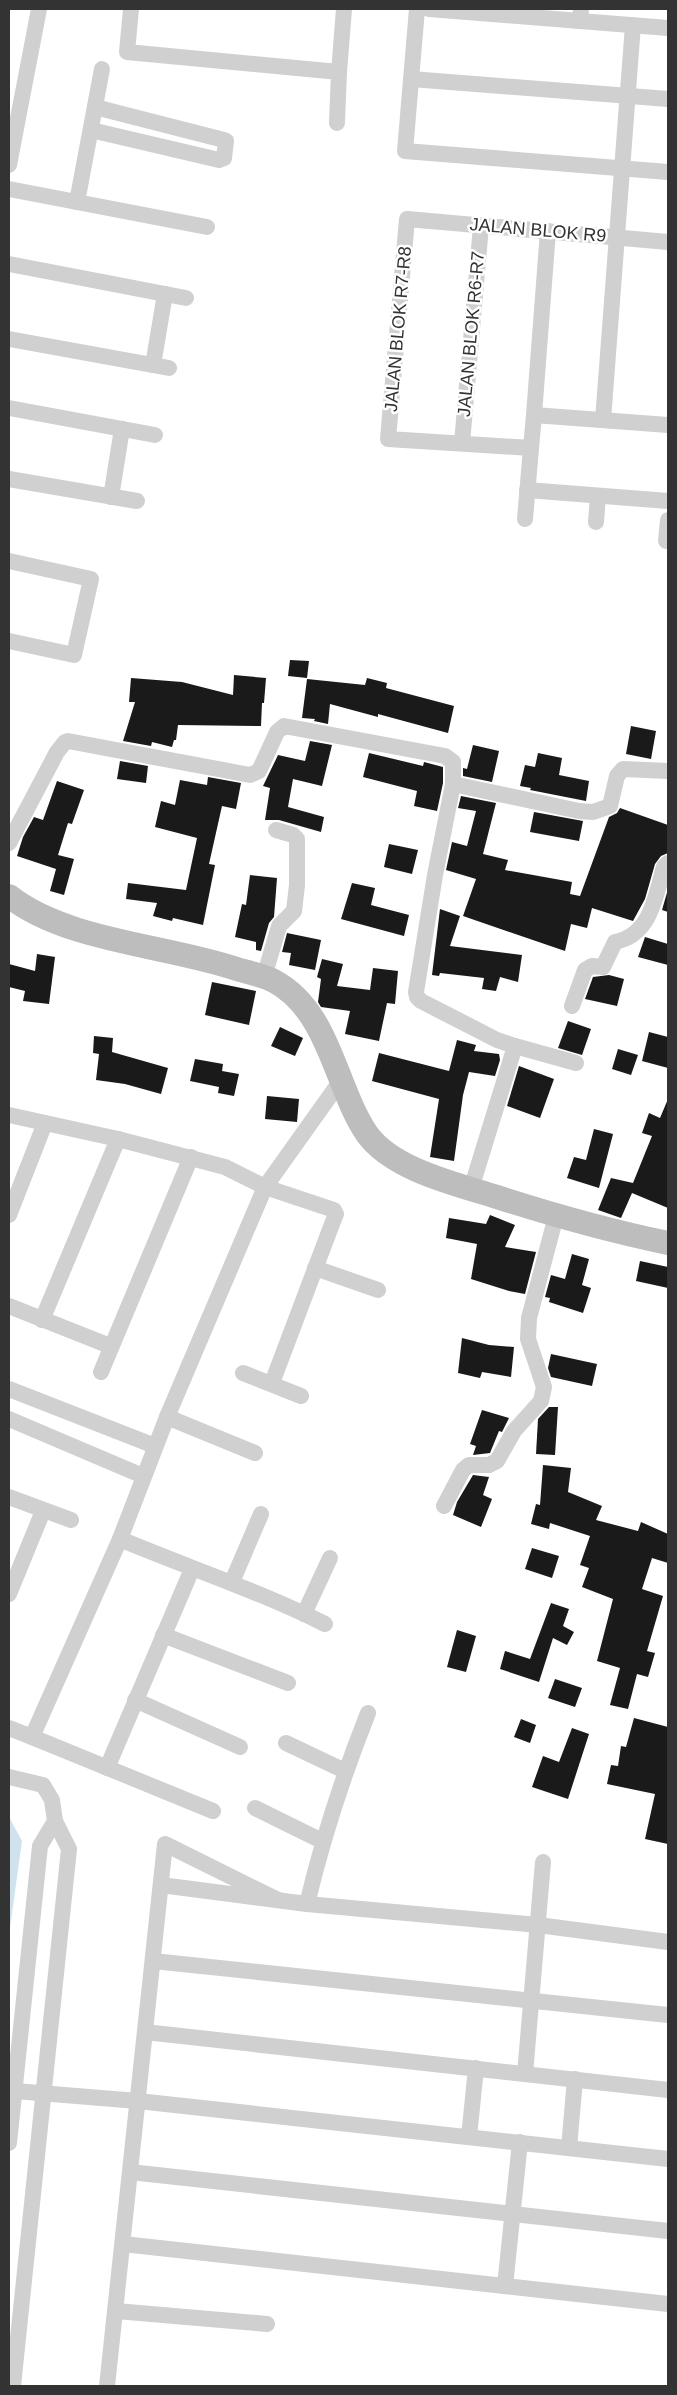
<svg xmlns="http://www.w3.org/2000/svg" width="677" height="2395" font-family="Arial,sans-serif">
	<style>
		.water { fill: #cfe2ee }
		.building { fill: #1a1a1a }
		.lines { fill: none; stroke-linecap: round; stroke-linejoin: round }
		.street { stroke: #d0d0d0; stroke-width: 16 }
		.secondary { stroke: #bdbdbd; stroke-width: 24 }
		.labels { text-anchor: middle; stroke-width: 5; stroke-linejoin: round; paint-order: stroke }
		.street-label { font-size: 18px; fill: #333; stroke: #fff }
	</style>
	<rect width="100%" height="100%" fill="#fff"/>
	<path class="water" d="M9,1817l13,24 -13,94z"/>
	<g class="building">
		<path d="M290,660l19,1 -2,17 -19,-2z"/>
		<path d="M234,675l32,3 -2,25h-2l-1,23 -83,-1 -2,15h-2l-2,7 -20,-5 -1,4 -28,-5 12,-39h-6l2,-24 51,4 51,13z"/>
		<path d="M367,678l20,5 -1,5 68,18 -6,27 -70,-19v3l-48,-13 -2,20 -14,-3 1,-2 -13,-1 5,-39 58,6z"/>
		<path d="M631,726l25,5 -5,28 -25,-5z"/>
		<path d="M310,741l22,4 -10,41 -29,-7 -5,28 36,10 -3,15 -42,-12h-14l5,-32 -7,-2 15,-31 27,6z"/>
		<path d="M473,745l26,6 -7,31 -29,-6v-8l4,1z"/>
		<path d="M369,753l54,13 1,-4 19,5v16l-6,28 -23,-5 3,-15 -54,-14z"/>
		<path d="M538,753l24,5 -3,17 30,6 -3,20 -56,-11 1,-2 -11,-2 5,-21 10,2z"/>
		<path d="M120,761l28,5 -2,17 -29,-4z"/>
		<path d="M208,777l33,6 -5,26 -14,-3 -13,58 6,1 -12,60 -30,-7 -1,3 -19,-5 4,-13 -31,-4 2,-16 58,7 11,-52 -42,-11 6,-26 14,4 5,-25 27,5z"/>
		<path d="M57,781l27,9 -12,34 -4,-1 -10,32 16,4 -10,36 -14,-4 6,-22 -39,-13 6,-19 11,-20 9,3z"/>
		<path d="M461,796l35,7 -13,51 25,6 -3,10 67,12 -2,12 10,2 29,-79 8,-4 3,-5 48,17v28l-7,3 -6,8 -10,35 -12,22 -41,-13 -5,20 -16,-4 -6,27 -102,-35 13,-37 -30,-9 6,-28 15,4 9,-35 -18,-3z"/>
		<path d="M534,812l49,9 -4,20 -49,-9z"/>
		<path d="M389,844l29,6 -6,24 -28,-7z"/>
		<path d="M250,875l27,3 -3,39 -5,6 -8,28 -5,-1v-8l-21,-5 7,-33 4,1z"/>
		<path d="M352,883l23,5 -4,17 38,10 -5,21 -63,-17z"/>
		<path d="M668,889v23l-6,-2z"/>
		<path d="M440,909l20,7 -10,30 72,9 -4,27 -18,-5 -4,14 -14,-2 2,-11 -44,-5 -1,3 -7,-1z"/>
		<path d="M287,933l34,7 -6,30 -26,-5 2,-12 -9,-1z"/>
		<path d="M645,937l23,7v21l-30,-8z"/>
		<path d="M37,954l18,3 -6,47 -26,-3 2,-10 -16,-4v-23l26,7z"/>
		<path d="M322,959l21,5 -6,22 33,4 3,-22 25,3 -3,33 -8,-1 -8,38 -34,-7 5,-23 -29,-4 -3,-5 3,-23 -4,-2z"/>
		<path d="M609,975l15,4 -7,27 -32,-7 8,-22z"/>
		<path d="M212,982l44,9 -7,34 -44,-10z"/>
		<path d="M568,1021l23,8 -9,26 -24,-7z"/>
		<path d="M280,1027l23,11 -8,18 -24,-10z"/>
		<path d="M649,1032l19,5v31l-26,-7z"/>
		<path d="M94,1036l19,2 -1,14 56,16 -7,26 -36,-10 -29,-4 3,-26 -6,-1z"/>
		<path d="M457,1040l19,5 -2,6 25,3 1,6 -5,16 -26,-4 -6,23 -9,66 -24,-4 9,-58 -67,-18 7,-28 70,18z"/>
		<path d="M618,1049l20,6 -7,20 -19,-6z"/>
		<path d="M195,1059l28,5 -1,7 17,3 -5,22 -16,-3 1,-6 -29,-6z"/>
		<path d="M519,1066l35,13 -14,39 -33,-12z"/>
		<path d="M267,1096l32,3 -2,23 -32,-3z"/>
		<path d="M668,1099v109l-36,-15 -11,25 -23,-8 13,-32 22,5 19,-47 -10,-3 7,-20 11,5z"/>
		<path d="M594,1129l19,5 -14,54 -32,-10 7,-21 12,3z"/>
		<path d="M490,1215l25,10 -10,22 31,5 -11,42 -16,-3 -38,-12 6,-35 -31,-6 3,-20 37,6z"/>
		<path d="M572,1254l17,5 -7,26 9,3 -8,25 -34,-11 1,-4 -5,-1 6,-22 14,4z"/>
		<path d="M640,1261l28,6v21l-32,-7z"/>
		<path d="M462,1338l27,7 25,2 -3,30 -29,-5 -2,6 -22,-5z"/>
		<path d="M551,1354l46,10 -5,22 -41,-9 -3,-9z"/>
		<path d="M549,1407h9l-3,48 -19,-1 2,-35z"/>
		<path d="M482,1410l27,8 -7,14 -3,-1 -9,22 -17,2 3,-9 -6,-2z"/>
		<path d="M543,1465l28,3 -3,24 34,14 -6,14 42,11 3,-9 27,12v29l-16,-5 -10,31 21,7 -16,55 8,2 -7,24 -11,-3 -9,35 -18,-4 10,-37 -23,-7 16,-62 -31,-12 7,-19 -9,-3 10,-29 -40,-13 -1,6 -18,-5 5,-20 4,1z"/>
		<path d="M473,1475l16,2 -6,18 9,4 -11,28 -28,-12 4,-13z"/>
		<path d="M532,1548l27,8 -7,22 -27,-9z"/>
		<path d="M551,1603l18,6 -6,17 11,6 -7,13 -14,-7 -14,44 -39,-13 5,-18 25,8z"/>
		<path d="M457,1630l19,6 -10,36 -19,-5z"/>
		<path d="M555,1679l27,9 -7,19 -27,-9z"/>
		<path d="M634,1718l34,9v117l-23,-5 10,-45 -48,-10 4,-19 7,1 3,-20 5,1z"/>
		<path d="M521,1719l15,6 -6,18 -16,-6z"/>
		<path d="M572,1728l17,6 -21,65 -36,-12 11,-31 16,6z"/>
	</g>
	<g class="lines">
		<g class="street">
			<path d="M131,9l-4,43 212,20 -2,51"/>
			<path d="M417,9l-12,142 263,21"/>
			<path d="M429,9l151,12 1,-12"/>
			<path d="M580,21l88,7"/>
			<path d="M339,72l5,-63"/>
			<path d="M411,79l257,20"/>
			<path d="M91,130l128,30 5,-2 2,-17 -2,-1 -129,-33"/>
			<path d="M9,165l30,-156"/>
			<path d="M9,189l198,38"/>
			<path d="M77,202l25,-133"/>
			<path d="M668,242l-261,-23 -19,220 143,9 3,-33 134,10"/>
			<path d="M9,264l177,34"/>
			<path d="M9,339l160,29"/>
			<path d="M153,365l12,-71"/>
			<path d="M9,408l146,27"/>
			<path d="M534,415l14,-184"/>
			<path d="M603,420l30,-395"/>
			<path d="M462,443l19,-217"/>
			<path d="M9,479l128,22"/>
			<path d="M527,490l141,11"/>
			<path d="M111,497l11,-68"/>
			<path d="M525,519l6,-71"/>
			<path d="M596,522l2,-26"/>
			<path d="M666,541l2,-21"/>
			<path d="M9,561l82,18 -17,76 -65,-14"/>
			<path d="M453,784l126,27 14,1 17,-6 7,-30 6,-7 45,2"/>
			<path d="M9,843l48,-91 8,-10 3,-1 182,34 9,-4 18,-39 7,-6 161,30 8,6v22l-18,91 -19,117 1,5 4,4 76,39 18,6 -44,143"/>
			<path d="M264,977l15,-51 15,-15 3,-26v-46l-4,-4 -17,-5"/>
			<path d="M572,1006l13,-36 7,-4 11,1 12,-25c36,-7 40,-45 49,-75l4,-4"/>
			<path d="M515,1046l61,17"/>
			<path d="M9,1115l109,24 107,28 40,20 69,23 2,4 -4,10 -60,159"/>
			<path d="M9,1215l36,-92"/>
			<path d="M315,1268l63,22"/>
			<path d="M9,1306l101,40"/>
			<path d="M42,1320l76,-181"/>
			<path d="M101,1372l90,-215"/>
			<path d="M243,1373l58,23"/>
			<path d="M9,1389l146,57"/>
			<path d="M167,1417l88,36"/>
			<path d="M9,1419l134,57"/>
			<path d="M9,1497l62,23"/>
			<path d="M444,1506l19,-36 6,-5h20l8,-4 17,-30 27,-30 3,-14 -16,-48 1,-21 27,-102"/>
			<path d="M120,1539c69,29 139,52 205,85"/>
			<path d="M232,1582l29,-68"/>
			<path d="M9,1594l34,-83"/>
			<path d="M304,1614l26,-56"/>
			<path d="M163,1635l125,48"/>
			<path d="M135,1700l105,47"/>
			<path d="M9,1728l23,9 88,-198 47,-122 98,-230 77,-108"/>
			<path d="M32,1737l181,74"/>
			<path d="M286,1743l59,28"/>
			<path d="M107,1768l85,-199"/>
			<path d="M9,1777l34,8 9,15 3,21 14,28 -56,537"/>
			<path d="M255,1808l67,33"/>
			<path d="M161,1885l146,19 231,21 130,17"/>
			<path d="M307,1904c16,-67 36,-128 61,-191"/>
			<path d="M153,1961l515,54"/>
			<path d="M145,2032l523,58"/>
			<path d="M525,2074l18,-212"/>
			<path d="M15,2091l123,10 530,58"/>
			<path d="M469,2137l7,-69"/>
			<path d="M9,2143l31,-297 15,-25"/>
			<path d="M569,2148l6,-69"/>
			<path d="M130,2172l538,59"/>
			<path d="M123,2244l545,60"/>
			<path d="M505,2286l15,-144"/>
			<path d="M116,2311l151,13"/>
			<path d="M107,2386l58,-542 113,56"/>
		</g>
		<path class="secondary" d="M9,896c58,46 160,49 231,74 11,3 24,6 34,11 56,30 61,106 93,153 26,36 89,50 130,63 56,18 113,34 171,46"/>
	</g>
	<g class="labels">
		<g class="street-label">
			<text transform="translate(538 230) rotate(5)" y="6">JALAN BLOK R9</text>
			<text transform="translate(398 329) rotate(-85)" y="6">JALAN BLOK R7-R8</text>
			<text transform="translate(471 334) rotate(-85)" y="6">JALAN BLOK R6-R7</text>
		</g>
	</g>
	<rect width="677" height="2395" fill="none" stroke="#333333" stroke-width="20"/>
</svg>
